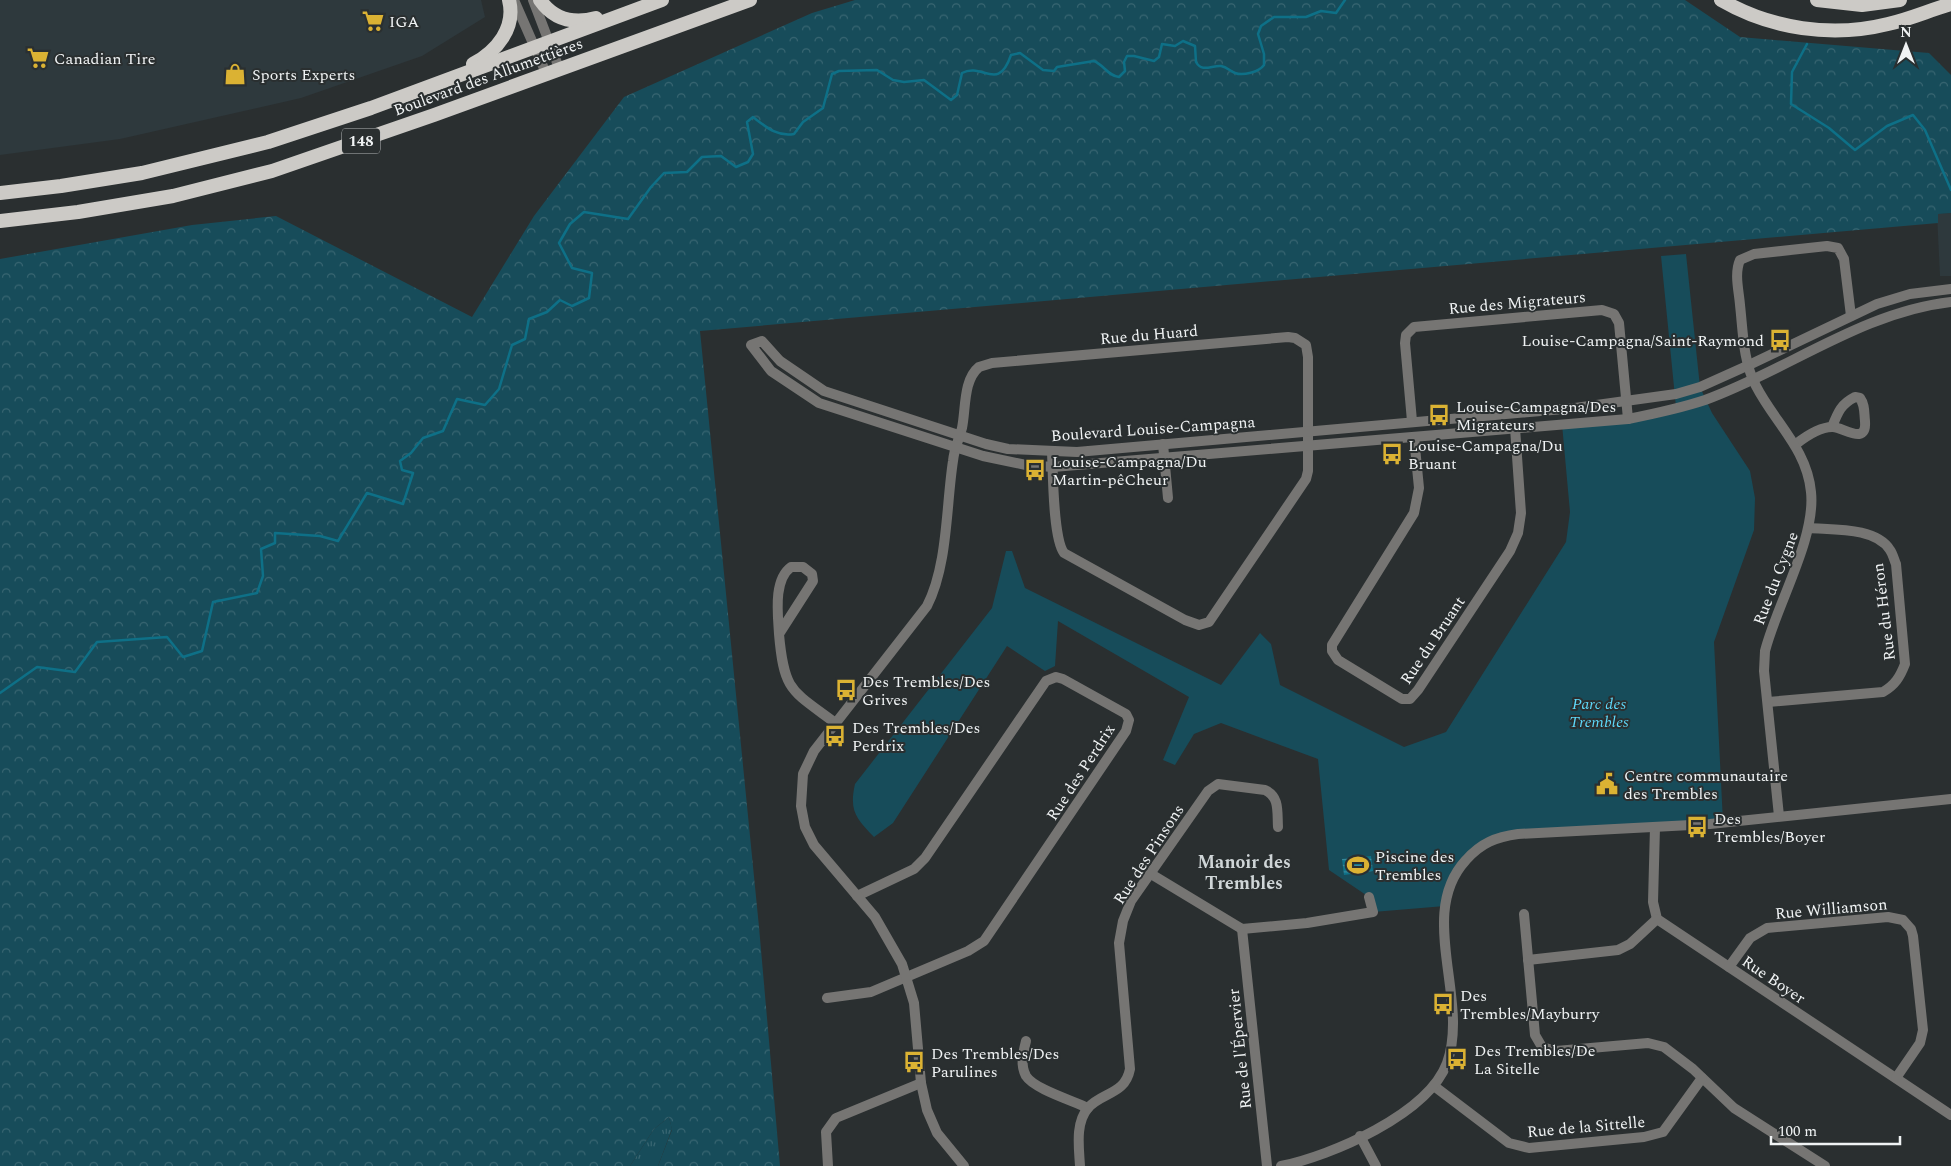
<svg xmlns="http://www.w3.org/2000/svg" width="1951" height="1166" font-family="Spectral,serif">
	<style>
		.built { fill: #2e393d }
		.grass { fill: url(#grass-tufts) }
		.forest { fill: url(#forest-crowns) }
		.park { fill: #174c5a }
		.water { fill: url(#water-rules) }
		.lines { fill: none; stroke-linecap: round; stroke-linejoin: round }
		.stream { stroke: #0e7087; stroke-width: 2.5 }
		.minor { stroke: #767573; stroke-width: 10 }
		.tertiary { stroke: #767573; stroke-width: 10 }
		.trunk { stroke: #cccac6; stroke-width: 14 }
		.labels { text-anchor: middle; stroke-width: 4; stroke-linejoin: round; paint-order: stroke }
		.shield { fill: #2a2f30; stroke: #b5b8b9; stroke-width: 1 }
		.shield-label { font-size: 15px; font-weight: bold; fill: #f0f3f4 }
		.poi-label { font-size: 16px; fill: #f0f3f4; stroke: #2a2f30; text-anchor: start }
		.street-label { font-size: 16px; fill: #f0f3f4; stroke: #2a2f30 }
		.park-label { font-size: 16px; font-style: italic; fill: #5ed9fa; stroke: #2a2f30 }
		.neighbourhood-label { font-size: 18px; font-weight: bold; fill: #cfd5d7; stroke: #2a2f30 }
	</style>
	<defs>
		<pattern id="grass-tufts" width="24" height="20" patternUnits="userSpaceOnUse" patternTransform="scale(1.25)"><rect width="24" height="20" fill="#174c5a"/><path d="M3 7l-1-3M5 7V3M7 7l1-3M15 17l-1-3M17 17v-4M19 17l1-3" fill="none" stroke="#396672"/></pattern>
		<pattern id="forest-crowns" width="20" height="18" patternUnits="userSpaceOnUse" patternTransform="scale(1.25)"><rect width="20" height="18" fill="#174c5a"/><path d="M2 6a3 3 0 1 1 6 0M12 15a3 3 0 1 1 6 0" fill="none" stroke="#396672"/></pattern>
		<pattern id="water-rules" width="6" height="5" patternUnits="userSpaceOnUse" patternTransform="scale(1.25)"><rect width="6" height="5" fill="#0e7087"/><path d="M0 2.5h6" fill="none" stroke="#3d8c9e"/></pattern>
	</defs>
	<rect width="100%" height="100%" fill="#2a2f30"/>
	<g class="built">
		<path d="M0,0h481l4,17 -63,39 -121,42 -181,41 -120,16z"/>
		<path d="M1951,213v63h-11l-3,-62z"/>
	</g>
	<path class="grass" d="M669,1117l3,12 -14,37h-28l24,-37z"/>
	<path class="forest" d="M855,0h830l55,37 189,16 22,22v138l-13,1v9l-1238,108 59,596 21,239h-122l14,-36 -3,-13 -15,12 -24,37h-630v-907l192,-34 84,-9 196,101 62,-101 90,-119 188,-84z"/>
	<path class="park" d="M1686,254l14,133 12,26 38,58 5,27 -1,32 -40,112 9,180 -218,14 -37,21 -23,49 -72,6 -4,-15 -40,-27 -11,-111 -97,-36 -27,11 -19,31 -12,-5 26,-63 -131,-76 -3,45 -10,5 -38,-25 -114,177 -19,14c-18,-19 -25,-26 -19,-53l137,-176 14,-57h6l13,37 196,97 39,-52 11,11 9,41 124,62 42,-15 120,-190 4,-30 -8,-88 114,-17 -15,-151z"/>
	<path class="water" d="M1371,856l2,15 -29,4 -2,-16z"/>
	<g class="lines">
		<g class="stream">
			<path d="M1807,44l-15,28 -1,32 38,24 26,22 32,-24 26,-11 12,15 26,60"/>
			<path d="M0,693l37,-26 38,5 22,-30 70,-5 16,20 19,-6 11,-49 44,-9 6,-17 -2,-27 14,-6v-10l45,3 18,5 29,-48 36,11 10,-31 -11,-3 -2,-9 11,-8 12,-15 20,-7 14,-32 28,6 14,-16 13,-44 13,-6 4,-20 18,-7 13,-12 12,6 17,-8 3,-25 -20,-5 -13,-25 11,-19 14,-12 44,7 23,-32 13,-14 23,-1 15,-15 19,-1 15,11 12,-5 5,-8 -6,-32 6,-5c13,10 24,20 41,17l9,-12 20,-14 9,-34 7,-3 38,-1 16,10 11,2 20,-2 27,20 6,-5 5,-22c21,-11 36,20 49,-18l9,-2 23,17 11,1 3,-4 37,-6c10,4 14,15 25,16l6,-6 -1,-9 3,-6h7l20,5 5,-4 3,-13 13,2 8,-5 12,5 1,16c6,11 16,3 25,4 6,1 9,5 14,7 8,3 24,-1 29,-8v-11l-6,-20 3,-8 13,-9h32l15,-6 15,2 9,-13"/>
		</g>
		<g class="minor">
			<path d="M1412,421l-7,-78 1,-8 8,-8 188,-17 12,4 5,9 9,96"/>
			<path d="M1414,437l5,51 -5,25 -82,132v6l6,9 64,39h8l8,-9 92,-139 8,-18 3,-20 -6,-85"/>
			<path d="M1163,444l5,54"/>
			<path d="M1796,444c9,-7 24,-17 36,-17 10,-1 35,20 33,-6 -1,-9 0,-16 -5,-23l-5,-1c-14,7 -17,15 -23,30"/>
			<path d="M779,634c-1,-19 -6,-54 12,-67h12l9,7 1,7 -34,53c5,57 12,56 55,88"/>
			<path d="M1768,702l115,-10c12,-7 17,-15 22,-28l-9,-100c-2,-4 -3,-10 -6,-14 -14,-23 -57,-20 -81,-22"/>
			<path d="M1779,816l-15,-145 1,-20c12,-47 51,-113 46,-159 -4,-43 -36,-69 -55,-106 -13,-24 -13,-55 -16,-81 -1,-14 -6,-31 0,-45l14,-6 73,-8 11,2 6,11 7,57"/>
			<path d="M1655,827l-2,75 4,17 294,196"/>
			<path d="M1151,874l91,55 65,-6 66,-11 -4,-15"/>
			<path d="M1524,914l11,121 7,12 14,4 92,-8 16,4 29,22 41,39 91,58"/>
			<path d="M1242,929l25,237"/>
			<path d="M1528,960l90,-10 12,-6 27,-25"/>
			<path d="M1729,967l21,-29 17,-10 121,-11 15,3 8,9 2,7 10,94 -3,13 -24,35"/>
			<path d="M827,998l44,-6 97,-41 16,-10 142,-210 3,-11 -3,-6 -63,-35 -7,-2 -10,4 -121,177 -11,11 -57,27"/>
			<path d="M1026,1041c-3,12 -6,24 0,35 8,13 48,25 62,32"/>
			<path d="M1434,1086l75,57 20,5 115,-11 19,-5 39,-54"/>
			<path d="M1360,1136l16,30"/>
			<path d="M828,1166l-2,-34 10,-14 85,-35"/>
			<path d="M964,1166l-27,-33 -10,-23 -6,-27 -7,-80 -12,-39 -27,-47 -61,-72 -9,-18 -4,-21 2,-32 11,-23 113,-145c21,-41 19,-100 26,-145 1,-12 6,-22 9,-33 4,-19 1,-48 17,-61l13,-4 296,-26 7,1 11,7 2,12v114l-2,8 -97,143 -10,3 -14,-5 -121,-67c-11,-14 -11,-80 -12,-101"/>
			<path d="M1080,1166c-1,-18 -5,-43 8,-58 14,-16 37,-13 42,-39l-11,-126 4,-22 8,-20 77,-110 10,-7 47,6c15,7 12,22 13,37"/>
			<path d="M1281,1166c50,-10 147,-52 166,-103 23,-64 -31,-149 19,-203 15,-17 30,-23 52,-26l192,-10 241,-25"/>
		</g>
		<g class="tertiary">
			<path d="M514,0l32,73"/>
			<path d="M533,0l26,68"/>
			<path d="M1951,289l-41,5 -33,10 -128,61 -49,22 -24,7 -101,14 -498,44 -69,-3 -22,-5 -162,-53 -44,-30 -18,-20 -11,4 20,26 48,32 164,53 43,9 27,2 575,-48c25,-5 53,-11 77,-19 83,-30 157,-88 246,-98"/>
		</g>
		<g class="trunk">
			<path d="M540,0c14,20 34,24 56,18"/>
			<path d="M1721,0c50,29 111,38 167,24 22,-5 42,-14 63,-20"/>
			<path d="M1817,0l45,5 38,-5"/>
			<path d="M473,64c24,-13 43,-36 36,-64"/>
			<path d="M0,193l61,-7 81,-13 126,-31 103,-34 291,-108"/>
			<path d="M0,221l78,-9 95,-16 99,-25 162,-56 316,-115"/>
		</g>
	</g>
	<defs>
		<g id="supermarket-bare" transform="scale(1.725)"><path d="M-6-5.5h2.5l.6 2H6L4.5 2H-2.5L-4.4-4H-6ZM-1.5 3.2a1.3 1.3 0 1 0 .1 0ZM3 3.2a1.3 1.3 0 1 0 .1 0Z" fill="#dbb233" stroke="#2a2f30" stroke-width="2.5" paint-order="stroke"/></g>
		<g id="shop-bare" transform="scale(1.725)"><path d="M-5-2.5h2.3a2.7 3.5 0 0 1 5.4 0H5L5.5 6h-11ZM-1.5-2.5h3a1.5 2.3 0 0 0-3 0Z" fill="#dbb233" stroke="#2a2f30" stroke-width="2.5" paint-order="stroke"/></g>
		<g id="bus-bare" transform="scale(1.725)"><path d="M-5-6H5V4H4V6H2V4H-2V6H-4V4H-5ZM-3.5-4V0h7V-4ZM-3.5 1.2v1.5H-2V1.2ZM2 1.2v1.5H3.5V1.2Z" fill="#dbb233" stroke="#2a2f30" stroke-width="2.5" paint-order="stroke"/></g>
		<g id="civic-bare" transform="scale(1.725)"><path d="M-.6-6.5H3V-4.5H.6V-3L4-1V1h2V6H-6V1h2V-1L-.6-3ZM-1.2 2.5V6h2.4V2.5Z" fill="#dbb233" stroke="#2a2f30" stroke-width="2.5" paint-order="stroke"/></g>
		<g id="stadium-bare" transform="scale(1.725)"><path d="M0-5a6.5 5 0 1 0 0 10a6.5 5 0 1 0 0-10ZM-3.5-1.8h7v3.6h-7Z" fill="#dbb233" stroke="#2a2f30" stroke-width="2.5" paint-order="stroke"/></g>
	</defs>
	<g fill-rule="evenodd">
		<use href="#supermarket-bare" x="373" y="21"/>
		<use href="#supermarket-bare" x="38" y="58"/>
		<use href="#shop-bare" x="235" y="74"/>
		<use href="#bus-bare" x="1780" y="340"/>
		<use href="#bus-bare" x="1439" y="415"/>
		<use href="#bus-bare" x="1392" y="454"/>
		<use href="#bus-bare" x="1035" y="470"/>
		<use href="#bus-bare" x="846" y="690"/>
		<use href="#bus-bare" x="835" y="736"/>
		<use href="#civic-bare" x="1607" y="784"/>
		<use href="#bus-bare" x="1697" y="827"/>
		<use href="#stadium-bare" x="1358" y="865"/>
		<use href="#bus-bare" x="1443" y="1004"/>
		<use href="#bus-bare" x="1457" y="1059"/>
		<use href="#bus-bare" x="914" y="1062"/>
	</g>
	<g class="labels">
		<rect class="shield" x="342" y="128.5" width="38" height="25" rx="4"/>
		<g class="shield-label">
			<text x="361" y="146">148</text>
		</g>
		<g class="poi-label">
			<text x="389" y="27">IGA</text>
			<text x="54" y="64">Canadian Tire</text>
			<text x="252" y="80">Sports Experts</text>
			<text x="1764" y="346" text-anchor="end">Louise-Campagna/Saint-Raymond</text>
			<text x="1456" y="412">Louise-Campagna/Des<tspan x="1456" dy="18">Migrateurs</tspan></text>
			<text x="1408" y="451">Louise-Campagna/Du<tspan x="1408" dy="18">Bruant</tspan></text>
			<text x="1052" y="467">Louise-Campagna/Du<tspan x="1052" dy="18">Martin-pêCheur</tspan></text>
			<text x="862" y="687">Des Trembles/Des<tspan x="862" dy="18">Grives</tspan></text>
			<text x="852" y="733">Des Trembles/Des<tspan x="852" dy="18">Perdrix</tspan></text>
			<text x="1624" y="781">Centre communautaire<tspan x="1624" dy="18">des Trembles</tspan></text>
			<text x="1714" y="824">Des<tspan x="1714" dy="18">Trembles/Boyer</tspan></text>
			<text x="1375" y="862">Piscine des<tspan x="1375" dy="18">Trembles</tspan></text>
			<text x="1460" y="1001">Des<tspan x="1460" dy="18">Trembles/Mayburry</tspan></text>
			<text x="1474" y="1056">Des Trembles/De<tspan x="1474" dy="18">La Sitelle</tspan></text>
			<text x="931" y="1059">Des Trembles/Des<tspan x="931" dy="18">Parulines</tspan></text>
		</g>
		<g class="street-label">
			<text transform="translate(488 76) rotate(-20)" y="6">Boulevard des Allumettières</text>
			<text transform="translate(1517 302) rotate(-5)" y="6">Rue des Migrateurs</text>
			<text transform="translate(1149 334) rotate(-5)" y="6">Rue du Huard</text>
			<text transform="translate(1153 428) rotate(-4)" y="6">Boulevard Louise-Campagna</text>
			<text transform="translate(1775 578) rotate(-69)" y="6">Rue du Cygne</text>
			<text transform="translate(1883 612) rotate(-97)" y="6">Rue du Héron</text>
			<text transform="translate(1432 640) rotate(-56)" y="6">Rue du Bruant</text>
			<text transform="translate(1080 772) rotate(-57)" y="6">Rue des Perdrix</text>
			<text transform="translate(1148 854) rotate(-57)" y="6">Rue des Pinsons</text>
			<text transform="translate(1831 908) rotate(-5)" y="6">Rue Williamson</text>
			<text transform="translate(1774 979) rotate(34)" y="6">Rue Boyer</text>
			<text transform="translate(1239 1049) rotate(-96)" y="6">Rue de l'Épervier</text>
			<text transform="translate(1586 1126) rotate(-5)" y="6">Rue de la Sittelle</text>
		</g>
		<g class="park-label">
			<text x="1599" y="709">Parc des<tspan x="1599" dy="18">Trembles</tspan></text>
		</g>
		<g class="neighbourhood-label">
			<text x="1244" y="868">Manoir des<tspan x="1244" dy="21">Trembles</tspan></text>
		</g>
	</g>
	<g transform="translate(1906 45)" stroke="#2a2f30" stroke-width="4" paint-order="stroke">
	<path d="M0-4L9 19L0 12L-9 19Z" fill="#f0f3f4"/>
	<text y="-8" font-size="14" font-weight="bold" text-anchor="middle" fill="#f0f3f4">N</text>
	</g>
	<path d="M1771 1136v8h129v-8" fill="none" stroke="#f0f3f4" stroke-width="2.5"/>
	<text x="1778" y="1136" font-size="15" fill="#f0f3f4" stroke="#2a2f30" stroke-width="4" paint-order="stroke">100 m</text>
</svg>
